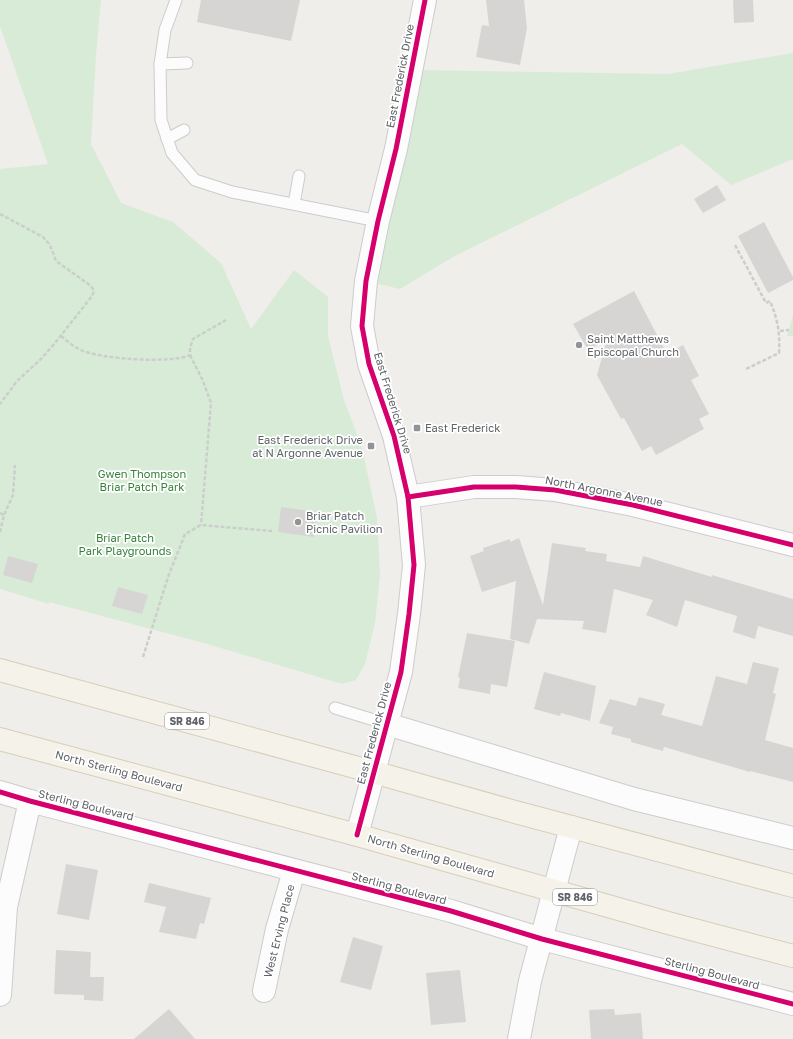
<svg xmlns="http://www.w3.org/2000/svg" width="793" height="1039" font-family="'Golos Text',sans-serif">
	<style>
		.green { fill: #d8ebd6 }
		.building { fill: #d6d5d3 }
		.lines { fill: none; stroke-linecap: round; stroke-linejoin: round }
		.service-casing { stroke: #cbcccc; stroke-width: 13 }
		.minor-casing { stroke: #cbcccc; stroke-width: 24 }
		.tertiary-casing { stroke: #cbcccc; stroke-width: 24 }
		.primary-casing { stroke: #d7ceb8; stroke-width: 24 }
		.path { stroke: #cacfcc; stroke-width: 2.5; stroke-dasharray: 4 2; stroke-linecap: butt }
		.service { stroke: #fdfcfc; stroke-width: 11 }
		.minor { stroke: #fdfcfc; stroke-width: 22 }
		.tertiary { stroke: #fdfcfc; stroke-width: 22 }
		.primary { stroke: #f4f2e9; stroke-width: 22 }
		.cycleway-casing { stroke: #fff; stroke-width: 8 }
		.cycleway { stroke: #d6006c; stroke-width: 5 }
		.poi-dot { fill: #919496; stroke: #fff; stroke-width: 1.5 }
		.labels { text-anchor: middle; stroke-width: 3.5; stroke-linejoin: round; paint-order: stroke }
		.shield { fill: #fff; stroke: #8f9295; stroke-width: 1 }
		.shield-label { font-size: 10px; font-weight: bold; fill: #5f6368 }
		.street-label { font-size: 11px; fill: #5f6368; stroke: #fff }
		.poi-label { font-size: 11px; fill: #5f6368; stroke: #fff; text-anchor: start }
		.park-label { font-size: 11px; fill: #348238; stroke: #fff }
	</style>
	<rect width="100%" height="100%" fill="#efeeea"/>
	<g class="green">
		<path d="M0,0h101l-5,55 -5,89 30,59 52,19 48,41 30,66 43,-59 34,27v39l16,64 18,48 15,70 3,56 -5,49 -10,41 -9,16 -14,4 -138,-41 -155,-41v2l-49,-15v-420l48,-5 -48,-138z"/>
		<path d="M793,53v106l-62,26 -49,-41 -229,113 -53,32 -34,-8 46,-211 256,4z"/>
		<path d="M793,315v21h-6z"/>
	</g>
	<g class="building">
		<path d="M201,0h99l-9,41 -94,-19z"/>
		<path d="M486,0h38l3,28 -7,37 -44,-8 6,-32 7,1z"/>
		<path d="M733,0h20l1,22 -20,1z"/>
		<path d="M717,185l9,15 -23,13 -9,-14z"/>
		<path d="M764,222l29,55v3l-25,13 -30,-57z"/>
		<path d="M634,291l33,63 16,-9 16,31 -8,4 18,34 -10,5 5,10 -48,26 -5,-9 -9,5 -18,-33 -3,1 -24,-44 10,-35 -19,10 -15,-26z"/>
		<path d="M281,507l37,5 -4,25 -36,-5z"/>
		<path d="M519,538l24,67 9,-62 34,5 -1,3 22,3 -1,7 34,6 3,-11 69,21v-2l81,24v37l-35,-10 -3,13 -22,-7 4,-16 -52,-16 -8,27 -31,-12 7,-15 -39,-11 -8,44 -24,-4 2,-8 -47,-2 -8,25 -19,-5 6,-58 -34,11 -12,-36 14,-5 -1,-3 27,-9v3z"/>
		<path d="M8,556l30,8 -6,19 -29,-8z"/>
		<path d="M118,587l30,8 -6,19 -30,-8z"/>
		<path d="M467,633l48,8 -8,46 -16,-3 -1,10 -32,-6 2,-10 -2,-1z"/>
		<path d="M753,662l26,6 -6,25 3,1 -11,46 28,8v34l-43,-11v1l-86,-25 -1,4 -32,-9v-3l-20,-5 2,-7 -14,-4 11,-24 26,7 3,-9 26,7 -4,11 41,11 14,-50 31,8z"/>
		<path d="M544,672l52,14 -6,35 -29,-8 -1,3 -26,-7z"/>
		<path d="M66,864l32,6 -9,50 -32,-6z"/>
		<path d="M149,883l62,15 -7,26 -4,-1 -4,16 -37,-7 7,-25 -22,-5z"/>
		<path d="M353,937l30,9 -12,44 -31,-8z"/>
		<path d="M56,950l35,2 -1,25h14l-1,24 -19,-1v-5l-30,-1z"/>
		<path d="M460,970l6,52 -35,3 -5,-52z"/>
		<path d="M169,1009l26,30h-61z"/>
		<path d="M614,1009l1,6 26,-2 2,26h-52l-2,-29z"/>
	</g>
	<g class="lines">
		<g class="service-casing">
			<g id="service">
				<path d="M176,0l-11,30 -5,34 1,56 11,33 23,27 37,12 146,29"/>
				<path d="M160,64l27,-1"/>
				<path d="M167,139l17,-9"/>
				<path d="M294,204l5,-28"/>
				<path d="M335,708l52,16"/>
			</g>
		</g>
		<g class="minor-casing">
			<g id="minor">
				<path d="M408,497l66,-10h42l39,3 78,15 160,40"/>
				<path d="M387,724l247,75 159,39"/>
				<path d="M0,792l30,9 421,110 91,28 251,65"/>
				<path d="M264,991l13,-62 17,-58"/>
				<path d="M0,995l6,-88 24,-106"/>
				<path d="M519,1039l11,-58 41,-154"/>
			</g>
		</g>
		<g class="tertiary-casing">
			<path id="tertiary" d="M357,835l44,-163 8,-58 5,-49 -6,-68 -14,-61 -25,-72 -7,-38 4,-45 12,-60 18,-72 29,-149"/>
		</g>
		<g class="primary-casing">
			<g id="primary">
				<path d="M0,670l373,102 135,38 285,76"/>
				<path d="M0,739l357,96 311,88 125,33"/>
			</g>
		</g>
		<g class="path">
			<path d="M0,214l43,23 7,8 6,16 35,25 3,5 -2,5 -37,47 -15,17 -23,21 -17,23"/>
			<path d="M735,245l31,58 4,-2c8,19 10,32 9,52l-33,16"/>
			<path d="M780,331l9,-1"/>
			<path d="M61,336c6,5 13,11 20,14 18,9 92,14 109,5v-7l3,-9 33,-19"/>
			<path d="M190,355l13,26 8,22 -10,122"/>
			<path d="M0,513l4,2"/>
			<path d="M0,532l4,-17 9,-20 2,-30"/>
			<path d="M143,657l25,-80 17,-43 16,-9 71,6"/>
		</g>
		<use href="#service" class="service"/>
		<use href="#minor" class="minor"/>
		<use href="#tertiary" class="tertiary"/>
		<use href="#primary" class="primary"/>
		<g class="cycleway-casing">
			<g id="cycleway">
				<path d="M408,497l66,-10h42l39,3 78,15 160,40"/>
				<path d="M0,792l30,9 421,110 91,28 251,65"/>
				<path d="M357,835l44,-163 8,-58 5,-49 -6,-68 -14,-61 -25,-72 -7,-38 4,-45 12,-60 18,-72 29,-149"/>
			</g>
		</g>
		<use href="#cycleway" class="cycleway"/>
	</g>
	<g class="poi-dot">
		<circle cx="579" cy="345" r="4"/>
		<rect x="413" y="424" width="8" height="8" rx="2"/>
		<rect x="367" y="442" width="8" height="8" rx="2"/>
		<circle cx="298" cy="522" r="4"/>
	</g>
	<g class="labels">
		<g class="shield">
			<rect x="165" y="713" width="44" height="16" rx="3"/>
			<rect x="553" y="889" width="44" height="16" rx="3"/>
		</g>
		<g class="shield-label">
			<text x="187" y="725">SR 846</text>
			<text x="575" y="901">SR 846</text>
		</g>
		<g class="street-label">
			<text transform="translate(400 76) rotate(-79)" y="4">East Frederick Drive</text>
			<text transform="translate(393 403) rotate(73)" y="4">East Frederick Drive</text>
			<text transform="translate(604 491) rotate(11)" y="4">North Argonne Avenue</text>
			<text transform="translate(374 733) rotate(-75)" y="4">East Frederick Drive</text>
			<text transform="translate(119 771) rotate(15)" y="4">North Sterling Boulevard</text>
			<text transform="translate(86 805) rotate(14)" y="4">Sterling Boulevard</text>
			<text transform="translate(431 856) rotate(16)" y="4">North Sterling Boulevard</text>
			<text transform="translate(399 888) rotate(15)" y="4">Sterling Boulevard</text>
			<text transform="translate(279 931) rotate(-76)" y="4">West Erving Place</text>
			<text transform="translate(712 973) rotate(15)" y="4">Sterling Boulevard</text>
		</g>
		<g class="poi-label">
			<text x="587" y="343">Saint Matthews<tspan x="587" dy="13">Episcopal Church</tspan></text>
			<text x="425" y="432">East Frederick</text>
			<text x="363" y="444" text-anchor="end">East Frederick Drive<tspan x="363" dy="13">at N Argonne Avenue</tspan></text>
			<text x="306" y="520">Briar Patch<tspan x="306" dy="13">Picnic Pavilion</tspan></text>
		</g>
		<g class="park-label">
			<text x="142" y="478">Gwen Thompson<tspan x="142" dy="13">Briar Patch Park</tspan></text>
			<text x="125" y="542">Briar Patch<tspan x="125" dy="13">Park Playgrounds</tspan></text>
		</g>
	</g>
</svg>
